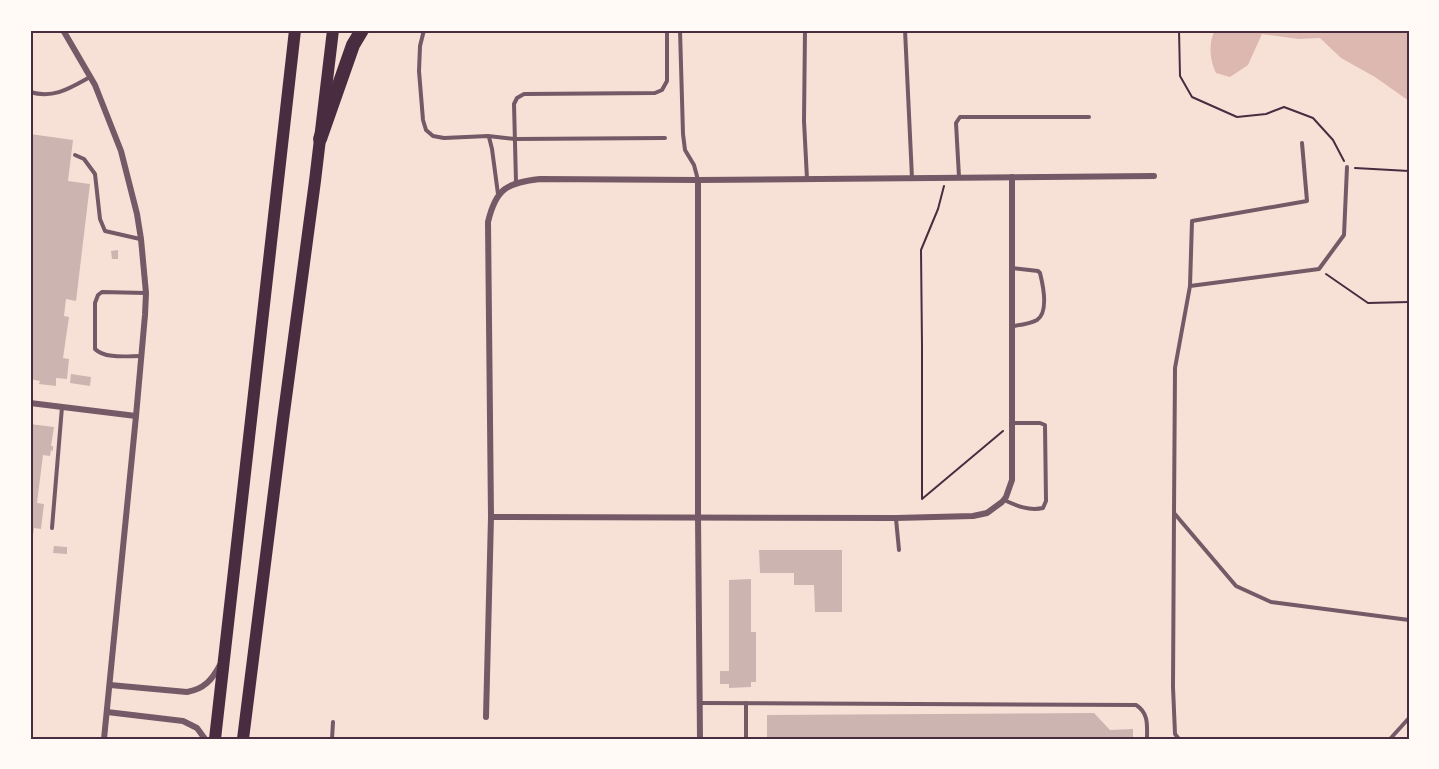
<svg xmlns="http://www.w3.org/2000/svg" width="1439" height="769" font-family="Figtree,sans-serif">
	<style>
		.water { fill: #dcb8b0 }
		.building { fill: #ccb4b1 }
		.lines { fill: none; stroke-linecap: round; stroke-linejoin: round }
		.path { stroke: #4a2c40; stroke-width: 2 }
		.service { stroke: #755966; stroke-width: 4 }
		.minor { stroke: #755966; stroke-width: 6 }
		.secondary { stroke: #4a2c40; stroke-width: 12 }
		.trunk { stroke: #4a2c40; stroke-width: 14 }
		.neatline { fill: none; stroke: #4a2c40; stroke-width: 2 }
	</style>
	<rect width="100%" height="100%" fill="#f7e1d7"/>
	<path class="water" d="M1215,30h194v71l-34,-24 -34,-19 -21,-20 -22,1 -36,-5 -14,31 -18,12 -14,-4c-6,-12 -8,-30 -1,-43z"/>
	<g class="building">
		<path d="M30,134l43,6 -5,41 22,3 -14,117 -10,-2 -2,17 5,1 -6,41 6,1 -2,20 -11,-1v8l-17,-2 1,-3 -10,-2z"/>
		<path d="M118,250v9h-6l-1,-8z"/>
		<path d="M71,374l20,3 -1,9 -20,-3z"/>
		<path d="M30,424l24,3 -3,19h2v5l-2,-1 -1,6 -7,-1 -6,48 7,1 -3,25 -7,-1 -3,22h-1z"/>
		<path d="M54,546l13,1v7l-14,-1z"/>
		<path d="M759,550h83v62h-27l-1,-27h-20v-12h-34z"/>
		<path d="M751,579v53h5v50h-5v5l-22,1v-4h-9v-13h9v-91z"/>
		<path d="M1094,713l16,17 23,-1v10h-366v-24z"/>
	</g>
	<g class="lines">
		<g class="path">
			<path d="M1179,30l1,46 12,21 45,20 29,-3 18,-7 29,11 20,22 11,21"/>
			<path d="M1355,168l54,3"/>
			<path d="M944,186l-6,23 -17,41 1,95v154l81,-68"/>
			<path d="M1326,274l42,29 41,-1"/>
		</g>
		<g class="service">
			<path d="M424,30l-4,16 -1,25 4,49 3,10 7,6 11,2 44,-2 27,3 150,-1"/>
			<path d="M680,30l3,104 2,16 9,15 4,15"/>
			<path d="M805,30l-1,91 3,58"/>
			<path d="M905,30l7,148"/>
			<path d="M30,92c24,7 40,-4 60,-15"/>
			<path d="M489,137l3,12 6,45"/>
			<path d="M75,155l9,4 11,15 5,45 5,12 35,8"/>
			<path d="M1347,167l-3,68 -25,34 -129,17 -15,82 -1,145 62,73 35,16 138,18"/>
			<path d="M959,177l-3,-54 4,-6h129"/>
			<path d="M516,182l-2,-78 3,-6 7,-4 131,-1 7,-3 5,-9v-51"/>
			<path d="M1012,268l26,3 2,2c3,12 9,39 -3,47 -7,4 -17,5 -24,6"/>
			<path d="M1190,286l2,-65 115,-20 -5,-58"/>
			<path d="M141,356c-14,0 -36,3 -46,-7v-46l3,-8 4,-3 44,1"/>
			<path d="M1004,500c13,6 25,11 39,8l3,-7 -1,-76 -5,-2h-28"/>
			<path d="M1174,514l-1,173 2,47 4,5"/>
			<path d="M896,519l3,31"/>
			<path d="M52,528l10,-121"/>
			<path d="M700,703l436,2c13,8 11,21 11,34"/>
			<path d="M746,703v36"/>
			<path d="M332,739l1,-17"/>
			<path d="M1390,739l19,-21"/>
		</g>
		<g class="minor">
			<path d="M63,30l32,55 26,66 16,63 4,25 5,54 -1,22 -9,101 -32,323"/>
			<path d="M698,180v337l2,222"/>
			<path d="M30,403l106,13"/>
			<path d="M491,517l405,1 77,-2 14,-3 15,-11 4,-5 6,-17v-303"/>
			<path d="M110,685l77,7c17,-3 25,-12 33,-27"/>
			<path d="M107,712l76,9 14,7 8,11"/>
			<path d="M486,717l5,-200 -3,-295c8,-34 19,-39 52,-43l158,1 456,-4"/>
		</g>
		<g class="secondary">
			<path d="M215,739l80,-709"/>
			<path d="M243,739l40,-319 32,-239 18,-151"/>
		</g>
		<path class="trunk" d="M320,139l33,-94 9,-15"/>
	</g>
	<rect width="1439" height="769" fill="none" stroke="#fffaf5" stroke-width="63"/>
	<rect x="32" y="32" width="1376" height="706" class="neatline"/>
</svg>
